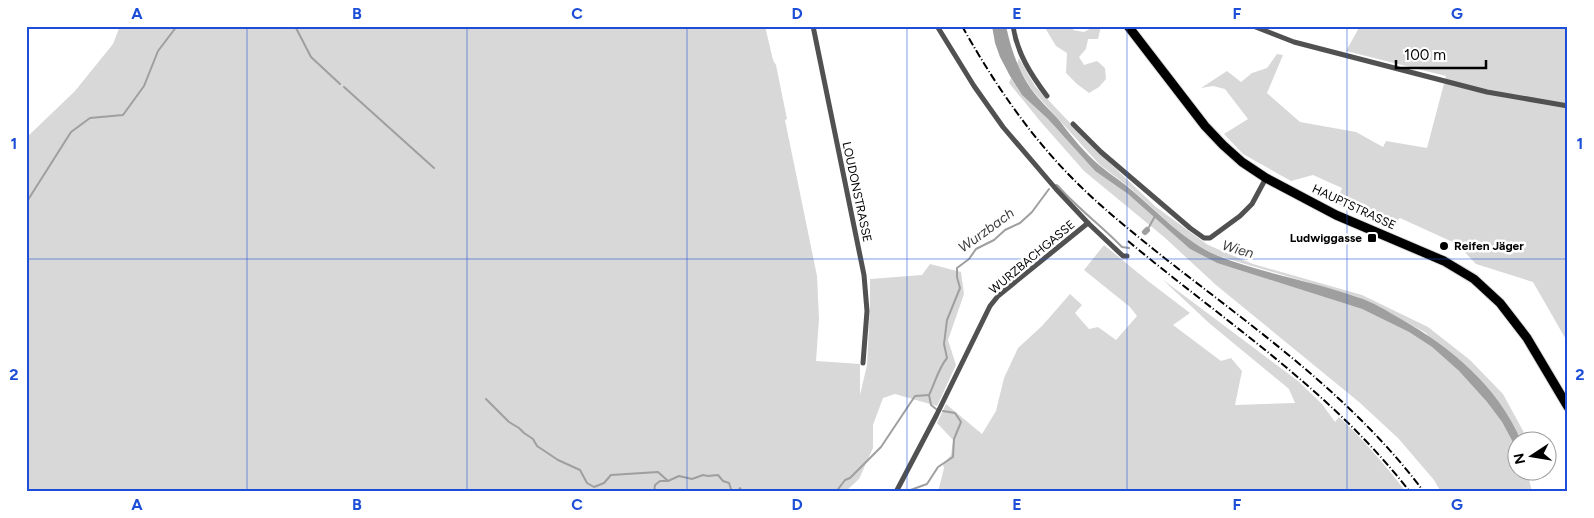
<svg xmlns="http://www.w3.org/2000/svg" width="1594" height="518" font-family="Figtree,sans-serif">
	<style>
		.green { fill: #d8d8d8 }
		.water { fill: #9f9f9f }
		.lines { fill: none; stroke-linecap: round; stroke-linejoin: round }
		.stream { stroke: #9f9f9f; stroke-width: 2 }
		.canal { stroke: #9f9f9f; stroke-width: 6 }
		.primary-casing { stroke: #dbdbdb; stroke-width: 11 }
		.minor { stroke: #515151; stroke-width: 5 }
		.primary { stroke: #000; stroke-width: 9 }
		.rail { stroke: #000; stroke-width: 2; stroke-dasharray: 8 2.5 1 2.5; stroke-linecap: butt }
		.grid { fill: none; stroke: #1d4ed8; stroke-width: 1; stroke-opacity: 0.55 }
		.poi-dot { fill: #000; stroke: #fff; stroke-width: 2 }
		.labels { text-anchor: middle; stroke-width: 5; stroke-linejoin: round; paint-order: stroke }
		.street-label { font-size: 12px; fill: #000; stroke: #fff }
		.poi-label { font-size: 12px; font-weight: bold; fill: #000; stroke: #fff; text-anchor: end }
		.water-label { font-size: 14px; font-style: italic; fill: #404040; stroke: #fff }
		.neatline { fill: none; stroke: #1d4ed8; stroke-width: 2 }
		.grid-label { font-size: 16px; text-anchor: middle; font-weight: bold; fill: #1d4ed8 }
	</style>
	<rect width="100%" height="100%" fill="#fff"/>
	<g class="green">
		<path d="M120,26h645l8,34 3,5 11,54 -2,1 32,156 2,43 -3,42 44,3v31l7,-30 3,-60v-26l52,-4 8,-11 31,8 3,22 -16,46 8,25 -19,41 -42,-12 -12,4 -10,27v23l-14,31 -14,13h-819v-354l49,-47 38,-47z"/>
		<path d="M1044,26h29v4l11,2 11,-6h6l-3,13h-10l-2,10 -7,8 5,8 13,-4 8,7 1,11 -7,8 -10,6 -12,-9 -11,-11 1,-20 -11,-7z"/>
		<path d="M1360,26h208v317l-35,-61 -57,-18 -19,-20 -57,-26 -9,8 -55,-23 6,-15 -29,-13 -22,6 -48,-27 -19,-20 24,-15 -23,-30 -12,-3 -12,2 26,-17 14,11 11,-9 15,-5 10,-14 6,1 -16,38 33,29 56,10 27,15 3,-6 41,7 19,-72 -100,-25z"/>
		<path d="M1019,58l16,28 58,61 63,60 52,38 45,19 109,31 66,32 42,33 33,34 25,46h-7l-3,-6 -92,-101 -47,-26 -21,-10 -113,-33 -29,-9 -26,-13 -61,-55 -29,-22 -68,-75 -14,-23 -1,-3z"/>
		<path d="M1011,78l11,17 26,24 47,52 33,23 62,55 27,14 145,46 47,23 23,15 27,24 28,31 15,20 14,26v22l11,1 5,21h-91l-7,-12 -36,-42 -39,-36 -143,-117 -52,-48 -80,-66 -44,-50 -31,-38z"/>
		<path d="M1104,245l44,36 42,32 -17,12 48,36 10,-3 11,13 -7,34 60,-2 -6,-14 -80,-66 -47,-44 136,102 24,23 13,18 4,-5c25,23 47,49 67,75h-468l6,-24 -1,-4 8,-9 2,-15 -16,-17 9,-19 36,30 14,-23 8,-33 14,-30 24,-22 28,-32 12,11 -7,8 14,16 9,-2 18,13 21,-24 -7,-9 -46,-37z"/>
	</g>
	<path class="water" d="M992,26h14c5,23 12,44 25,63 8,11 19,21 28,31 12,16 25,32 40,45 12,10 25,18 36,28 26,22 49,48 81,62 44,18 96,26 141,42 16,5 30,14 44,22 52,30 95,66 120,121h-5v8l-14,-26 -15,-20 -28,-31 -27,-24 -23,-15 -47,-23 -145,-46 -27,-14 -62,-55 -33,-23 -47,-52 -26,-24 -12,-19 -10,-19 -5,-14z"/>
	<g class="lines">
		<g class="stream">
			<path d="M295,26l16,31 29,27"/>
			<path d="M344,87l90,81"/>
			<path d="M1056,185l2,1c19,22 44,40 64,61l7,1"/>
			<path d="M26,203l45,-71 19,-14 33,-3 21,-29 14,-35 19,-25"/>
			<path d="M1149,227l6,-11"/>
			<path d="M486,399l23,23 10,6 5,5 9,6 4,7 21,14 22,10 7,13 7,4 10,-4 7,-8 47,-3 10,9"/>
			<path d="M936,409l-5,-4 -2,-10c6,-12 9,-26 18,-37l-3,-14 3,-24 13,-32 -3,-11v-9l12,-9 7,-10 18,-9 11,-10 15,-7 12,-11 17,-23"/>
			<path d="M654,492l1,-7 5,-4h8l11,-5 13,3 11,-4 5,1 10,-1 5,6 6,2 3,9"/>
			<path d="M737,492l3,-4 2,4"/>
			<path d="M836,492l9,-12 5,-2 31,-31 34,-51 14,-1"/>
			<path d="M905,492l22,-8 11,-17 15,-10 1,-18 7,-17 -6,-9 -12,-2"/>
		</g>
		<path class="canal" d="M1145,232l2,-2"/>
		<g class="primary-casing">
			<path id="primary" d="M1128,26l77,100 18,19 19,17 24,16 70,37 108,46 30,18 26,24 27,35 41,69"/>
		</g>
		<g class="minor">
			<path d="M813,26l51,249 3,36 -4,52"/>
			<path d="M1013,26c4,27 18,49 34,70"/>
			<path d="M1253,26l41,16 193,50 81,14"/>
			<path d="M1073,124l28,28 89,76 14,10h6l30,-22 12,-12 14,-26"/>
			<path d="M1088,223l35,33h4"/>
			<path d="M896,492l40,-76 54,-110 8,-10 90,-73 -32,-34 -53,-62 -29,-41 -37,-60"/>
		</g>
		<use href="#primary" class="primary"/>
		<g class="rail">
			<path d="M962,26c32,57 67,109 113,155 29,29 61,54 92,79 91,71 187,138 257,232"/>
			<path d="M1128,241c97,81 204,150 282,251"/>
		</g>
	</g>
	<path class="grid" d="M247,26v466M467,26v466M687,26v466M907,26v466M1127,26v466M1347,26v466M26,259h1542"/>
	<g class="poi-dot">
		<rect x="1367" y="233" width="10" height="10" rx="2.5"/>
		<circle cx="1444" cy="246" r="5"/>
	</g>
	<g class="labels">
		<g class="street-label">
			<text transform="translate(857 192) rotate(78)" y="4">LOUDONSTRASSE</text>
			<text transform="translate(1354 207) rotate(25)" y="4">HAUPTSTRASSE</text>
			<text transform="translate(1032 257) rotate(-40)" y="4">WURZBACHGASSE</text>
		</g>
		<g class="poi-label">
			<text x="1362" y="242">Ludwiggasse</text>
			<text x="1454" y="250" text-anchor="start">Reifen Jäger</text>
		</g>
		<g class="water-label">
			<text transform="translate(986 230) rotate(-36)" y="5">Wurzbach</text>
			<text transform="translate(1238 249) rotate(16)" y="5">Wien</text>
		</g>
	</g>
	<rect width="1594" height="518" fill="none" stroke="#ffffff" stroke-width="55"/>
	<g transform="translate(1532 456) rotate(258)"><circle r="24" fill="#ffffff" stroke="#999999"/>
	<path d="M0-4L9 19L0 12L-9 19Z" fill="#000000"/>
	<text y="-8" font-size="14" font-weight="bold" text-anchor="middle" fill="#000000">N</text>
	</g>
	<path d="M1396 60v8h90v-8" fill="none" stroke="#000000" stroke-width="2.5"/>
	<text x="1404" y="60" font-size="15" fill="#000000" stroke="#ffffff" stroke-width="4" paint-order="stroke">100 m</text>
	<rect x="28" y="28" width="1538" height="462" class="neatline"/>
	<g class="grid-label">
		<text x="137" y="19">A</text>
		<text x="357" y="19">B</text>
		<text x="577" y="19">C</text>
		<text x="797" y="19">D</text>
		<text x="1017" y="19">E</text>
		<text x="1237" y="19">F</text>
		<text x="1457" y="19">G</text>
		<text x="14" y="149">1</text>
		<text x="1580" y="149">1</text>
		<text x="14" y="380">2</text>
		<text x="1580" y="380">2</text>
		<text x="137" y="510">A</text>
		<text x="357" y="510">B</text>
		<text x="577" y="510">C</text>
		<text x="797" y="510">D</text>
		<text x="1017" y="510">E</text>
		<text x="1237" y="510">F</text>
		<text x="1457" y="510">G</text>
	</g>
</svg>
